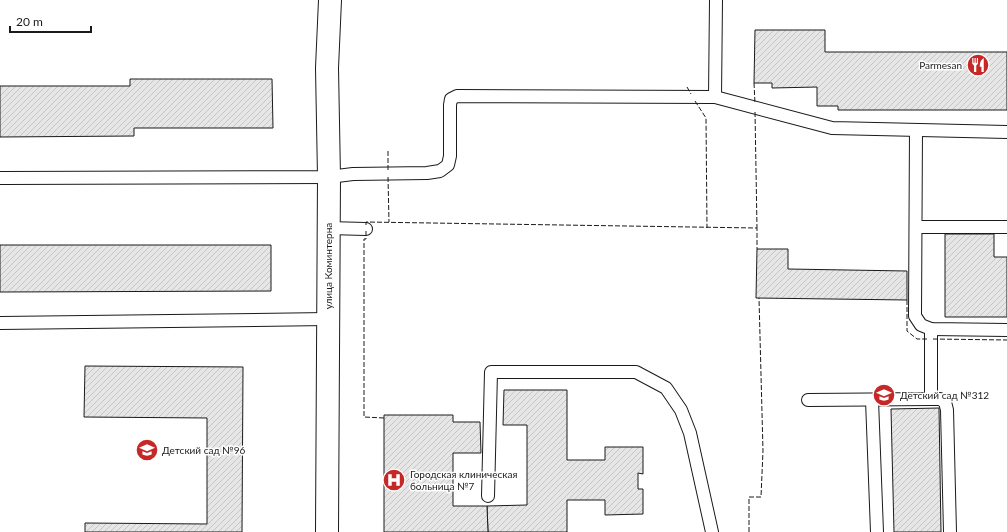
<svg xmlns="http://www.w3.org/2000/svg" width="1007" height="532" font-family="Lato,sans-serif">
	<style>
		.building { fill: url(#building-hatch); stroke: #1a1a1a }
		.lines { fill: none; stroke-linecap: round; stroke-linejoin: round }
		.lane-casing { stroke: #1a1a1a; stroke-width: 14 }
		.street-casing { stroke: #1a1a1a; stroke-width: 24 }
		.lane { stroke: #fff; stroke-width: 12 }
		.street { stroke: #fff; stroke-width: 22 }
		.fence { stroke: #1a1a1a; stroke-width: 1; stroke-dasharray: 5 2; stroke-linecap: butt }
		.labels { text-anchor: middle; stroke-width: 3; stroke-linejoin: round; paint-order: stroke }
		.poi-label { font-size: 10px; fill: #1a1a1a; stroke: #fff; text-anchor: start }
		.street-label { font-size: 10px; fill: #1a1a1a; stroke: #fff }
	</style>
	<defs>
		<pattern id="building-hatch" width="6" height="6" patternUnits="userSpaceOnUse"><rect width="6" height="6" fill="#e6e6e6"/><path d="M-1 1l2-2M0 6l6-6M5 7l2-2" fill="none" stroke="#c5c5c5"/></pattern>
	</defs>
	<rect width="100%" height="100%" fill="#fff"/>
	<g class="building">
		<path d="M755,30h70v22h182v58h-169v-4h-21v-19l-45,1v-5h-18z"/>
		<path d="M130,79h142l1,49h-139v8l-134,1v-51h130z"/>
		<path d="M945,234h49v23h13v60h-62z"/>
		<path d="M0,245h271v46l-271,1z"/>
		<path d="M757,249h31v20l119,2v29l-151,-2z"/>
		<path d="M85,366l158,1 -1,165h-157v-9l122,1v-106l-123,-1z"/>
		<path d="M504,390h63v70h38v-13h38v27l-5,-1v16h5v25l-38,1v-15h-38v32h-79l-1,-26 40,-1v-80h-24z"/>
		<path d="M939,408l2,124h-47l-3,-123z"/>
		<path d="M384,415h69v7h27l1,31h-28v53h34l1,26h-104z"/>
	</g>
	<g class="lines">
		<g class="lane-casing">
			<g id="lane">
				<path d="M715,97l1,-97"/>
				<path d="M916,130l-1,186 6,9 10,4 76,1"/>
				<path d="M0,178l329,-1 24,-3 74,-1 13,-2 8,-6 2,-9v-51l1,-6 6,-3 258,1 117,31 175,4"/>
				<path d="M916,227h91"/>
				<path d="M328,228l38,1"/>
				<path d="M0,323l328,-4"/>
				<path d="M931,329v70h9l5,3 2,8 3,122"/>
				<path d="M808,400l123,-1"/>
				<path d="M872,400l5,132"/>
				<path d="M488,496l3,-124h145l30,16 15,22 9,23 22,99"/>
			</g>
		</g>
		<g class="street-casing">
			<path id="street" d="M327,532l2,-355 -2,-109 3,-68"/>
		</g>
		<use href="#lane" class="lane"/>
		<use href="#street" class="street"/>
		<g class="fence">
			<path d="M754,83l1,21"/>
			<path d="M687,87l4,7"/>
			<path d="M695,101l11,17 1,110"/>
			<path d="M755,112l2,116"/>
			<path d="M388,151v20"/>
			<path d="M388,177l1,45"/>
			<path d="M366,225v-3l391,6v21"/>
			<path d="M366,231v8h-2v178l20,1"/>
			<path d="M907,300v31l10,8h10"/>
			<path d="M933,339l74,1"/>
			<path d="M749,532v-35h12l2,-46 -4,-153"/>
		</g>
	</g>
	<defs>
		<g id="restaurant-disc" transform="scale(1.15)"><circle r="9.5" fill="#c62828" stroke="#fff"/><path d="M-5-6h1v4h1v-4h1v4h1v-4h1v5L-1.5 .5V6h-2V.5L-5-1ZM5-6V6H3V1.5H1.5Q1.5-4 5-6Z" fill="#fff"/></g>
		<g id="school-disc" transform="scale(1.15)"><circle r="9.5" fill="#c62828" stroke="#fff"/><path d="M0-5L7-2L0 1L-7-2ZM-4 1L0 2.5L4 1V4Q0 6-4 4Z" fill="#fff"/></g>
		<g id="hospital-disc" transform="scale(1.15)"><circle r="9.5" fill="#c62828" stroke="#fff"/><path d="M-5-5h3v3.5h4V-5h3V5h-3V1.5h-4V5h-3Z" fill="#fff"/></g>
	</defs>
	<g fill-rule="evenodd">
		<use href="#restaurant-disc" x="978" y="65"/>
		<use href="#school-disc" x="884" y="395"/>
		<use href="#school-disc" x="147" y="450"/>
		<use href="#hospital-disc" x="394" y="480"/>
	</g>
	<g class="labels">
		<g class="poi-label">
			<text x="962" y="69" text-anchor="end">Parmesan</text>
			<text x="900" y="399">Детский сад №312</text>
			<text x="162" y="454">Детский сад №96</text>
			<text x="410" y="478">Городская клиническая<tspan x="410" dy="12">больница №7</tspan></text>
		</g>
		<g class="street-label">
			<text transform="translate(328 266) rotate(-90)" y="4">улица Коминтерна</text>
		</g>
	</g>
	<path d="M10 26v6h81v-6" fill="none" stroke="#1a1a1a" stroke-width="2"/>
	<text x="16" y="26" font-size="12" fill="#1a1a1a" stroke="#ffffff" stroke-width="3" paint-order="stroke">20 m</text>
</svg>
